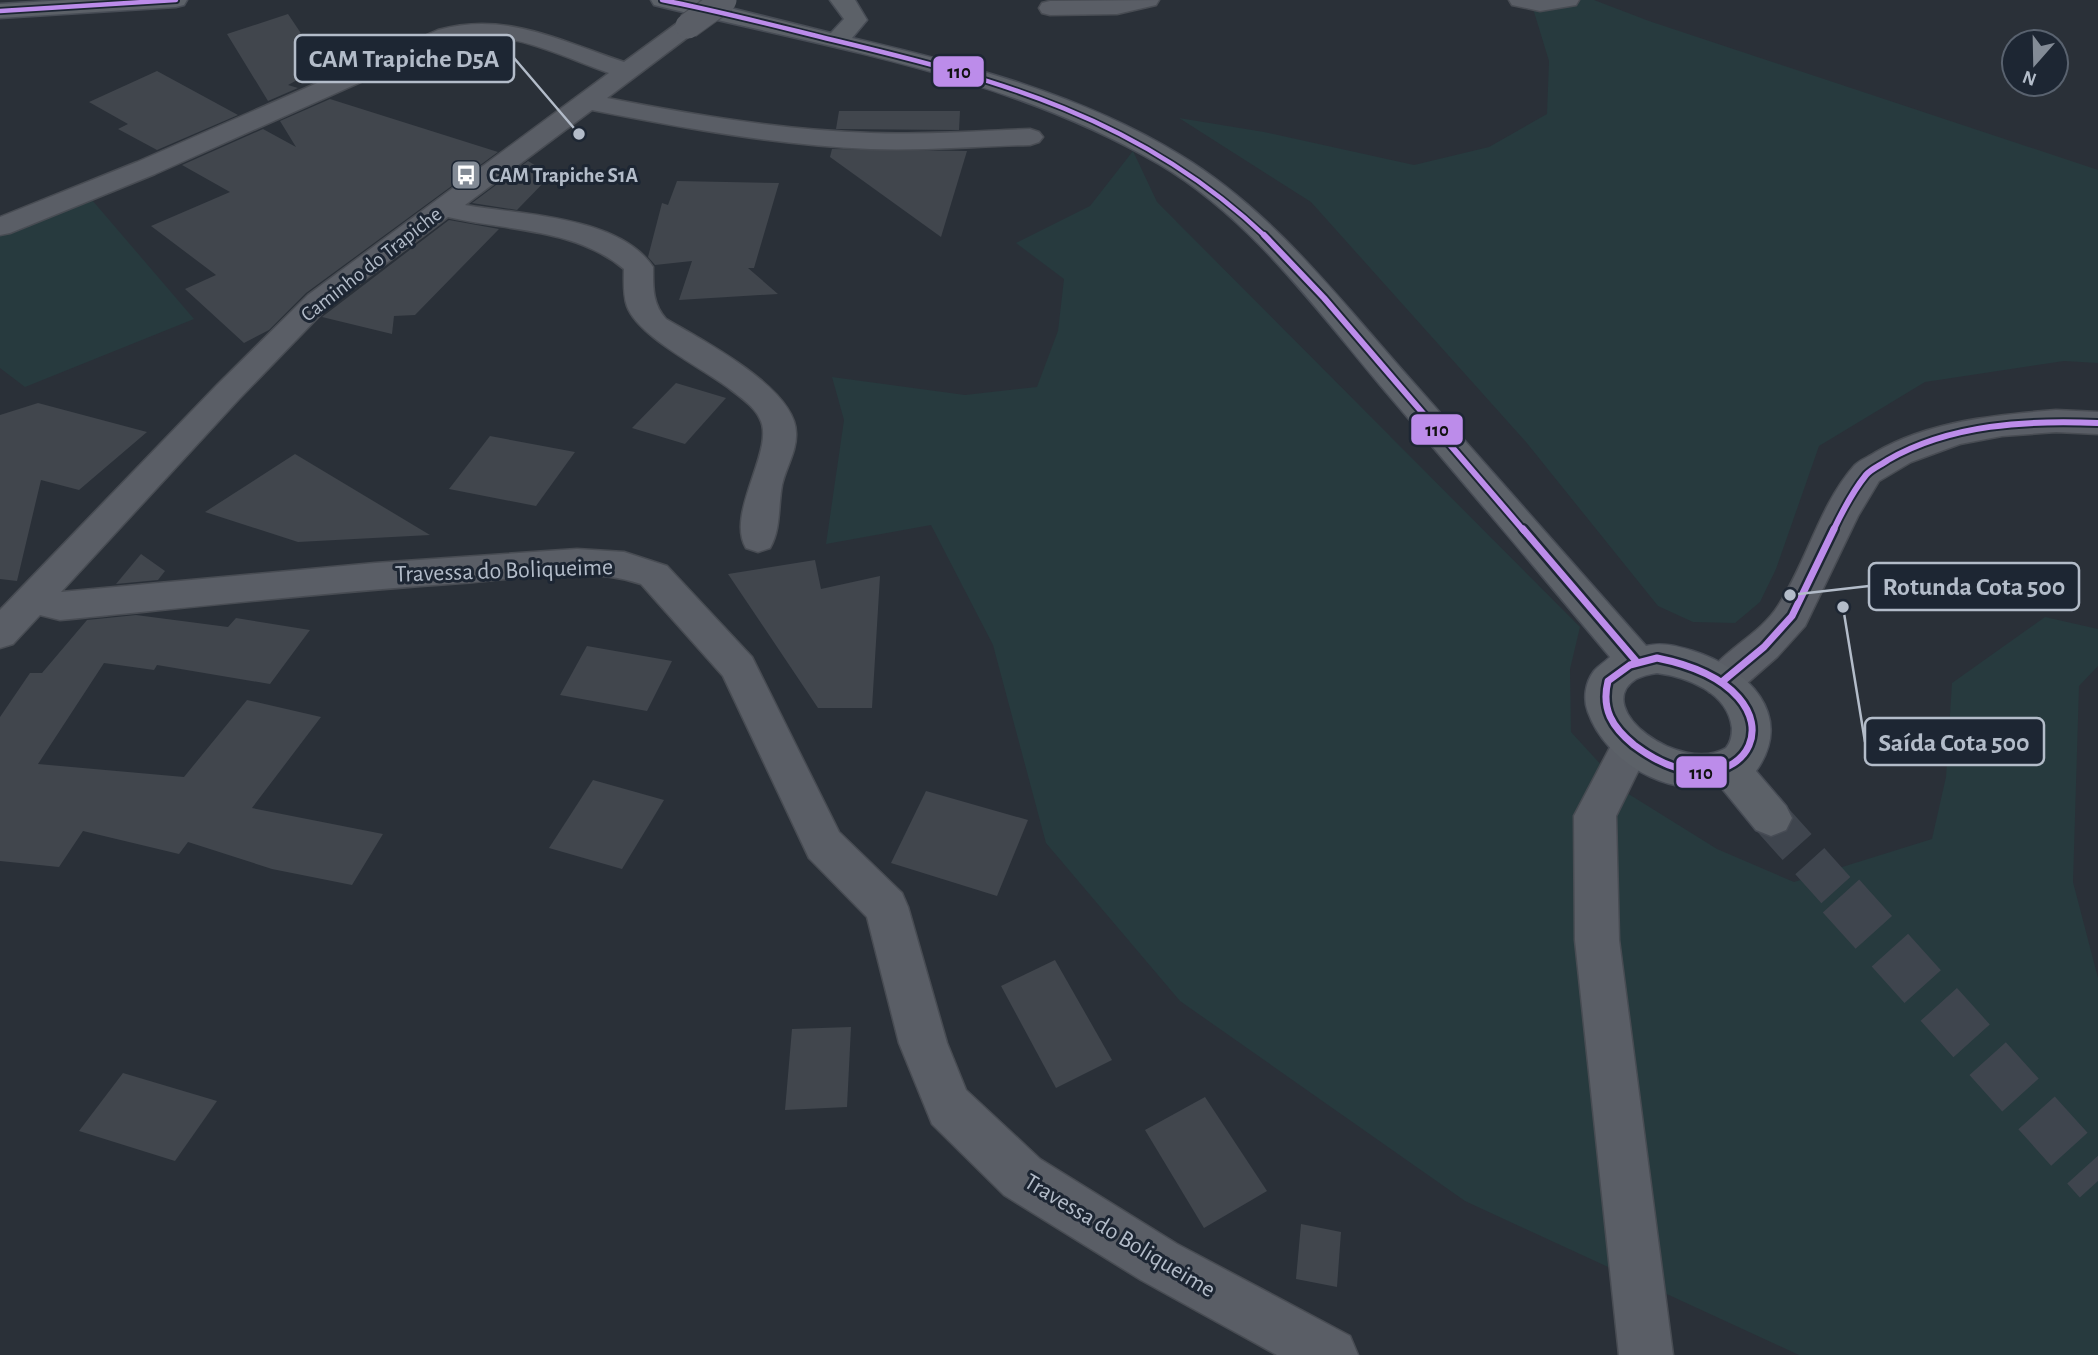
<svg xmlns="http://www.w3.org/2000/svg" width="2098" height="1355" font-family="'Alegreya Sans',sans-serif">
	<style>
		.green { fill: #273a3e }
		.building { fill: #41464d }
		.lines { fill: none; stroke-linecap: round; stroke-linejoin: round }
		.major-tunnel-far1 { stroke: #3f454e; stroke-width: 39; stroke-dasharray: 39 19; stroke-linecap: butt }
		.major-tunnel { stroke: #3f454e; stroke-width: 49; stroke-dasharray: 49 24; stroke-linecap: butt }
		.minor-casing { stroke: #484c53; stroke-width: 3 }
		.major-casing { stroke: #474c55; stroke-width: 3 }
		.minor { fill: #5a5e66; fill-rule: evenodd }
		.major { fill: #5c6168; fill-rule: evenodd }
		.minor-bridge-casing { stroke: #484c53; stroke-width: 27; stroke-linecap: butt }
		.minor-bridge { stroke: #5a5e66; stroke-width: 25 }
		.bus-1-far2-casing { stroke: #1d2633; stroke-width: 8 }
		.bus-1-far1-casing { stroke: #1d2633; stroke-width: 10 }
		.bus-1-casing { stroke: #1d2633; stroke-width: 12 }
		.bus-1-far2 { stroke: #bc8cea; stroke-width: 4.5 }
		.bus-1-far1 { stroke: #bc8cea; stroke-width: 6 }
		.bus-1 { stroke: #bc8cea; stroke-width: 7 }
		.labels { text-anchor: middle; stroke-width: 6; stroke-linejoin: round; paint-order: stroke }
		.far-poi-label { font-size: 21px; font-weight: bold; fill: #b3bcc9; stroke: #1d2633; text-anchor: start }
		.far-street-label { font-size: 21px; fill: #b3bcc9; stroke: #1d2633 }
		.street-label { font-size: 24px; fill: #b3bcc9; stroke: #1d2633 }
		.leader { fill: none; stroke: #b3bcc9; stroke-width: 2.5 }
		.callout-dot { fill: #b3bcc9; stroke: #1d2633; stroke-width: 2.5 }
		.callout { fill: #1d2633; stroke: #b3bcc9; stroke-width: 2.5 }
		.callout-label { font-size: 26px; text-anchor: middle; font-weight: bold; fill: #b3bcc9 }
		.line-badge { stroke: #1d2633; stroke-width: 2.5 }
		.pale-badge-label { font-size: 19px; text-anchor: middle; font-weight: bold; fill: #111 }
	</style>
	<rect width="100%" height="100%" fill="#2a3038"/>
	<g class="green">
		<path d="M1556,0h38l55,21 449,149v193l-34,-2 -139,21 -106,64 -43,123 -16,33 -25,21 -42,-1 -35,-16 -132,-164 -215,-240 -132,-84 85,14 150,33 75,-18 58,-33 2,-53 -18,-59z"/>
		<path d="M1133,151l24,51 423,425 -10,42 1,63 56,61 90,56 77,33 138,-43 14,-62 6,-94 93,-66 53,12v37l-19,20 -6,196 25,96v377h-299l-334,-154 -285,-200 -134,-158 -53,-198 -62,-120 -105,19 18,-124 -12,-43 133,18 72,-8 21,-56 6,-52 -48,-36 74,-37z"/>
		<path d="M86,193l108,126 -169,68 -25,-19v-141z"/>
	</g>
	<g class="building">
		<path d="M288,14l35,52 -35,19 10,3 -30,13 -41,-67z"/>
		<path d="M157,71l81,44 -81,35 -39,-21 10,-5 -39,-22z"/>
		<path d="M330,99l168,53 -192,141 -37,37 -25,13 -59,-54 31,-14 -65,-49 79,-34 -48,-27 81,-36 33,18 -16,-26z"/>
		<path d="M839,111h121l-1,19 -123,-1z"/>
		<path d="M832,149l135,2 -26,86 -111,-80z"/>
		<path d="M528,161l23,14 -34,35 -45,-7z"/>
		<path d="M677,181l102,2 -25,85h-6l30,26 -99,6 13,-39 -37,4 -7,-8 14,-54 6,2z"/>
		<path d="M449,220l50,9 -84,86 -21,1 -2,18 -70,-17z"/>
		<path d="M676,383l50,15 -41,46 -53,-16z"/>
		<path d="M38,403l109,29 -68,58 -38,-10 -24,101 -17,-2v-164z"/>
		<path d="M490,436l85,16 -39,54 -87,-17z"/>
		<path d="M295,454l135,81 -132,7 -93,-30z"/>
		<path d="M141,554l24,17 -7,9 -42,4z"/>
		<path d="M815,560l6,29 59,-13 -8,132h-54l-90,-134z"/>
		<path d="M136,615l92,12 8,-9 74,12 -40,54 -113,-19 -3,5 -50,-7 -66,101 146,13 63,-77 74,17 -69,91 131,26 -31,51 -80,-16 -84,-27 -9,12 -96,-23 -24,36 -59,-6v-144l30,-44h12l45,-53z"/>
		<path d="M587,646l85,15 -25,50 -87,-16z"/>
		<path d="M593,780l71,20 -42,69 -73,-21z"/>
		<path d="M926,791l102,29 -31,76 -106,-33z"/>
		<path d="M1055,960l57,100 -56,28 -55,-102z"/>
		<path d="M851,1027l-4,80 -62,3 7,-81z"/>
		<path d="M123,1073l94,28 -42,60 -96,-30z"/>
		<path d="M1205,1097l62,94 -63,37 -59,-98z"/>
		<path d="M1301,1224l40,8 -4,55 -41,-8z"/>
	</g>
	<g class="lines">
		<path class="major-tunnel-far1" d="M1771,818l72,80"/>
		<path class="major-tunnel" d="M1841,896l257,285"/>
		<g class="minor-casing">
			<g id="minor">
				<path d="M1159,0l-3,5 -39,9 -67,1 -8,-2 -3,-5 3,-5 8,-2z"/>
				<path d="M1509,0h70l-3,5 -36,6 -28,-6z"/>
				<path d="M688,19l8,2 4,5 -4,5 -89,67c87,17 175,32 264,35 53,2 106,-2 159,-4l9,3 4,5 -4,5 -9,3c-53,1 -106,6 -160,4 -94,-4 -186,-21 -278,-39l-127,95c55,10 154,11 188,62 0,19 -1,37 13,52 34,20 130,69 130,114 1,18 -10,34 -14,52 -4,21 -1,44 -12,63l-12,4 -12,-4c-21,-35 30,-99 14,-129 -5,-12 -20,-22 -30,-30 -27,-21 -92,-52 -103,-83 -4,-11 -3,-24 -3,-37 -49,-41 -116,-38 -176,-52l-120,90 -89,92 -178,193 314,-29 202,-14 47,3 43,14 85,91 87,175 63,61 6,14 39,136 19,47 74,69 137,85 173,92 8,19h-81l-136,-75 -137,-85 -72,-71 -33,-81 -32,-126 -58,-59 -86,-182 -82,-92c-56,-19 -121,-5 -179,-1 -134,9 -268,24 -402,37l-20,-5 -27,29 -13,4v-38l217,-225 91,-90 301,-222c-49,-17 -99,-45 -152,-34l-302,135 -145,59 -10,2v-18l137,-55 301,-132c68,-19 122,11 186,32l56,-41z"/>
				<path d="M2056,410l42,2v22l-42,-2 -54,4 -42,8 -49,18 -32,19 -21,35 -53,110 -28,31 -40,35 -14,4 -14,-4 -5,-11c16,-30 55,-45 74,-75 29,-44 41,-100 76,-140 5,-6 15,-9 22,-14 54,-31 119,-37 180,-42z"/>
				<path d="M1630,731l14,5 6,11 -34,69 3,124 54,415h-54l-44,-415 -1,-124 42,-80z"/>
			</g>
		</g>
		<g class="major-casing">
			<g id="major">
				<path d="M67,0h120l-3,5 -8,2 -176,11v-14z"/>
				<path d="M651,0h47l133,33 13,-14 -14,-19h25l12,20 -15,18c112,26 229,56 328,117 90,54 156,140 224,217 81,91 161,183 242,274 16,-4 31,0 47,5 54,17 103,64 63,120l30,35 6,12 -6,12 -15,6 -15,-6 -36,-44c-53,11 -114,-24 -132,-74 -5,-13 -3,-29 6,-41 4,-5 11,-9 16,-14 -76,-91 -153,-182 -230,-272 -66,-79 -131,-168 -221,-221 -154,-90 -335,-117 -505,-159zM1657,673c30,4 71,19 75,55 0,8 -1,14 -6,20 -45,27 -136,-40 -90,-69 6,-3 14,-5 21,-6z"/>
			</g>
		</g>
		<use href="#minor" class="minor"/>
		<use href="#major" class="major"/>
		<g class="minor-bridge-casing">
			<path id="minor-bridge" d="M688,26l36,-26"/>
		</g>
		<use href="#minor-bridge" class="minor-bridge"/>
		<g class="bus-1-far2-casing">
			<g id="bus-1-far2">
				<path d="M662,0c57,11 114,26 171,40 163,39 307,77 433,197"/>
				<path d="M0,11l176,-11"/>
			</g>
		</g>
		<g class="bus-1-far1-casing">
			<g id="bus-1-far1">
				<path d="M1264,235l60,63 200,233"/>
				<path d="M1833,531c9,-19 20,-40 33,-56 5,-6 15,-10 22,-15 62,-36 140,-40 210,-37"/>
			</g>
		</g>
		<g class="bus-1-casing">
			<g id="bus-1">
				<path d="M1523,529l113,132"/>
				<path d="M1657,658c164,33 89,171 -23,87 -22,-18 -33,-36 -26,-64l22,-16z"/>
				<path d="M1723,681l41,-34 28,-31 42,-87"/>
			</g>
		</g>
		<use href="#bus-1-far2" class="bus-1-far2"/>
		<use href="#bus-1-far1" class="bus-1-far1"/>
		<use href="#bus-1" class="bus-1"/>
	</g>
	<defs>
		<g id="bus-square" transform="scale(1.575)"><rect x="-9" y="-9" width="18" height="18" rx="4" fill="#838b96" stroke="#1d2633"/><path d="M-5-6H5V4H4V6H2V4H-2V6H-4V4H-5ZM-3.5-4V0h7V-4ZM-3.5 1.2v1.5H-2V1.2ZM2 1.2v1.5H3.5V1.2Z" fill="#fff"/></g>
	</defs>
	<g fill-rule="evenodd">
		<use href="#bus-square" x="466" y="175"/>
	</g>
	<g class="labels">
		<g class="far-poi-label">
			<text x="489" y="182">CAM Trapiche S1A</text>
		</g>
		<g class="far-street-label">
			<text transform="translate(371 264) rotate(-38)" y="7">Caminho do Trapiche</text>
		</g>
		<g class="street-label">
			<text transform="translate(504 570) rotate(-2)" y="8">Travessa do Boliqueime</text>
			<text transform="translate(1120 1235) rotate(31)" y="8">Travessa do Boliqueime</text>
		</g>
	</g>
	<path class="leader" d="M579 134L514 58M1790 595L1869 586M1843 607L1865 742"/>
	<g class="callout-dot">
		<circle cx="579" cy="134" r="7"/>
		<circle cx="1790" cy="595" r="7"/>
		<circle cx="1843" cy="607" r="7"/>
	</g>
	<g class="callout">
		<rect x="295" y="35" width="219" height="47" rx="7"/>
		<rect x="1869" y="563" width="210" height="47" rx="7"/>
		<rect x="1865" y="718" width="179" height="47" rx="7"/>
	</g>
	<g class="callout-label">
		<text x="404" y="67">CAM Trapiche D5A</text>
		<text x="1974" y="595">Rotunda Cota 500</text>
		<text x="1954" y="751">Saída Cota 500</text>
	</g>
	<g class="line-badge">
		<rect x="932" y="55" width="53" height="33" rx="7" fill="#bc8cea"/>
		<rect x="1410" y="413" width="54" height="33" rx="7" fill="#bc8cea"/>
		<rect x="1675" y="755" width="53" height="34" rx="7" fill="#bc8cea"/>
	</g>
	<g class="pale-badge-label">
		<text x="959" y="78">110</text>
		<text x="1437" y="436">110</text>
		<text x="1701" y="779">110</text>
	</g>
	<g transform="translate(2035 63) rotate(200)"><circle r="33" fill="#1d2633" stroke="#59626f" stroke-width="2"/>
	<path d="M0-5L12 26L0 18L-12 26Z" fill="#838b96"/>
	<text y="-10" font-size="19" font-weight="bold" text-anchor="middle" fill="#b3bcc9">N</text>
	</g>
</svg>
